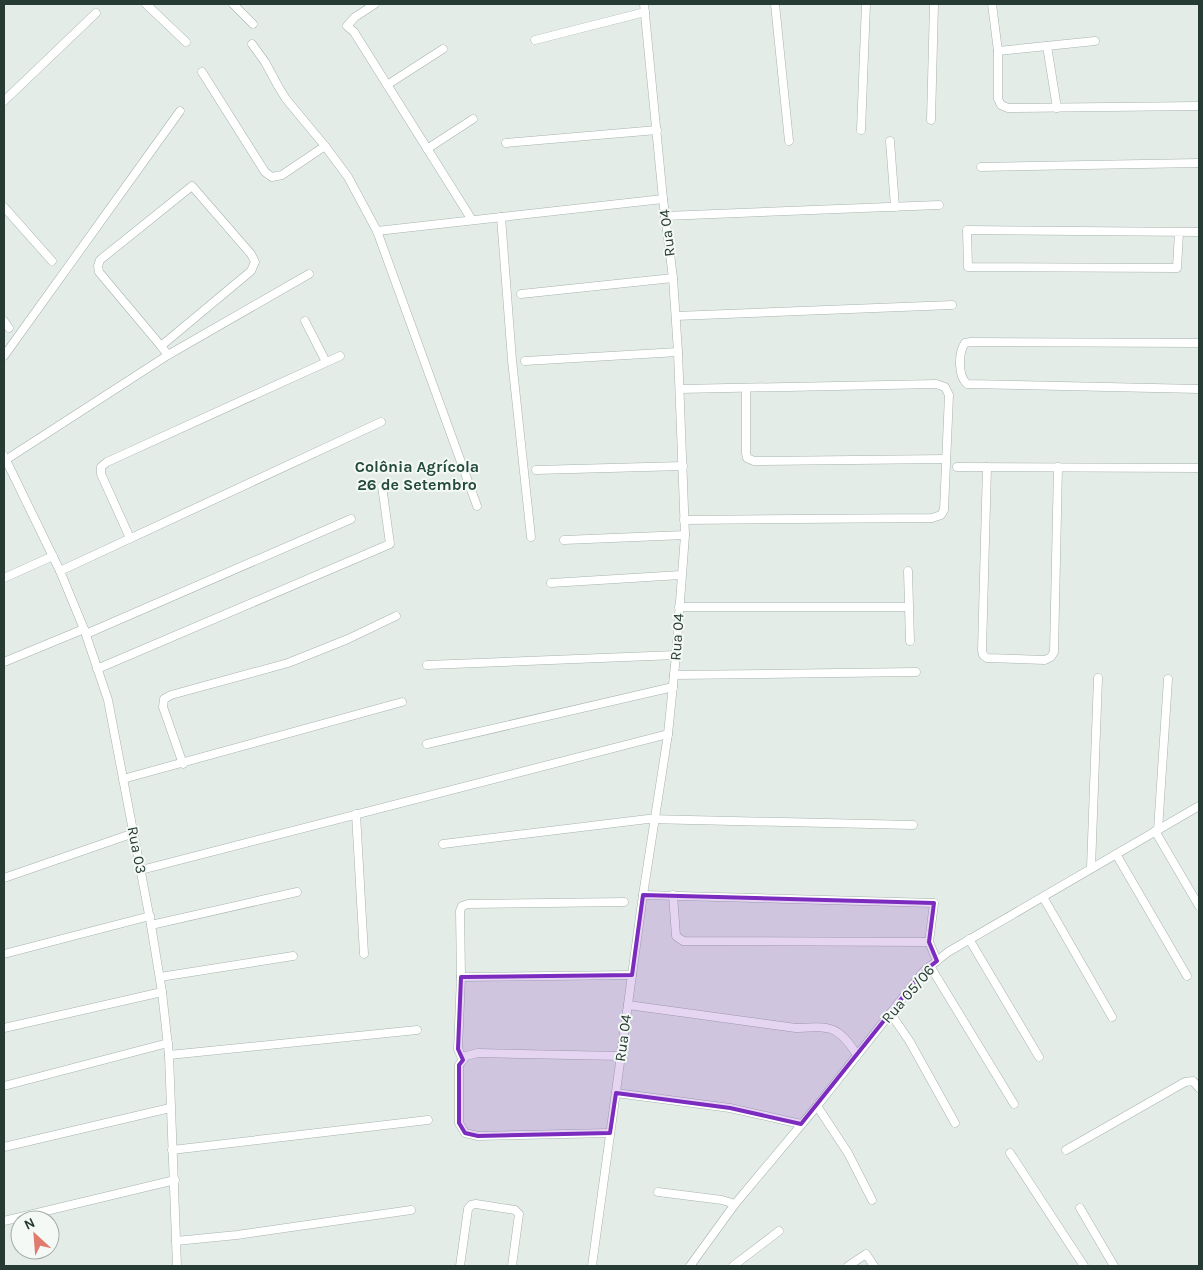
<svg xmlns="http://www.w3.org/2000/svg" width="1203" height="1270" font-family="Karla,sans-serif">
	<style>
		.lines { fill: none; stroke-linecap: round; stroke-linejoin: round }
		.minor-casing { stroke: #a7b3ad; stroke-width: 9 }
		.minor { stroke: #fff; stroke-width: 8 }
		.marked { fill: #7b2cbf; fill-opacity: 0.2; stroke: #7b2cbf; stroke-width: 4; stroke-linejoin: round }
		.labels { text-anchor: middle; stroke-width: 4; stroke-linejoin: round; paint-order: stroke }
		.street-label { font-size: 15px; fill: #263b33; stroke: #f4f9f6 }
		.neighbourhood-label { font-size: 16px; font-weight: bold; fill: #244b3d; stroke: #f4f9f6 }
	</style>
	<rect width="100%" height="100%" fill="#e4ece7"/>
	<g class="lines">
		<g class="minor-casing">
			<g id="minor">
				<path d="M146,4l40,38"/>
				<path d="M233,4l20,20"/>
				<path d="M375,4l-20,13 -8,9 7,6 118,188"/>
				<path d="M775,4l14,137"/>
				<path d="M992,4l6,47v48l3,6 7,3 191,-2"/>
				<path d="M535,40l110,-28"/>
				<path d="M252,44l13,18 13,24 8,13 39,47 23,31 29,54 100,275"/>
				<path d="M1047,46l10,62"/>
				<path d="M998,51l97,-10"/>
				<path d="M202,72l63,100 7,5 10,-2 43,-29"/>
				<path d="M387,85l56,-36"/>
				<path d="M4,101l92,-88"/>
				<path d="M931,120l3,-116"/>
				<path d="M861,130l5,-126"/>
				<path d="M890,141l5,66"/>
				<path d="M506,143l151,-13"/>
				<path d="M427,149l46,-30"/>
				<path d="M981,167l218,-4"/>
				<path d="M4,207l48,54"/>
				<path d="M665,216l274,-11"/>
				<path d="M501,217l11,143 19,177"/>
				<path d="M377,231l286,-32"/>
				<path d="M1179,232l-2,36 -209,-1 -1,-37 232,2"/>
				<path d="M521,294l152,-16"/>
				<path d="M676,316l276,-11"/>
				<path d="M4,321l5,7"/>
				<path d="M305,321l21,41"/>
				<path d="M1199,343l-228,-1 -6,1c-7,10 -7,33 2,41l232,5"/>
				<path d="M161,346l90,-75 4,-9 -4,-8 -59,-68 -92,74 -2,6 1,6 62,74 7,9"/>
				<path d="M4,356l176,-245"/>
				<path d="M525,361l153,-9"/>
				<path d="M746,388v65l1,5 7,3 192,-2"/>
				<path d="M680,389l256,-5 9,3 4,8 -5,115 -3,5 -9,3 -248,2"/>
				<path d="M4,456l56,115 24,58 24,71 43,225 11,67 7,63 8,211"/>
				<path d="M4,461l164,-106 141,-81"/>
				<path d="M957,467l242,1"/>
				<path d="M987,467l-5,183 1,5 4,3 58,2 6,-3 3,-5 4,-185"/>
				<path d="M536,470l147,-4"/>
				<path d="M130,538l-29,-64v-7l6,-5 233,-106"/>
				<path d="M564,540l121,-5"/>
				<path d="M60,571l321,-149"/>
				<path d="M908,571l2,70"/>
				<path d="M4,578l49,-22"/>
				<path d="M551,583l130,-8"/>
				<path d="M679,607h229"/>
				<path d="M86,634l265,-115"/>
				<path d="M4,662l80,-33"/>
				<path d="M427,665l249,-10"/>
				<path d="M97,669l293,-125 -8,-58"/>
				<path d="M674,675l242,-3"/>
				<path d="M427,744l246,-57"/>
				<path d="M183,764l-20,-57 1,-8 7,-4 117,-32 60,-24 48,-23"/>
				<path d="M123,779l279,-77"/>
				<path d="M356,814l8,140"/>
				<path d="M1158,830l10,-151"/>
				<path d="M1155,831l44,75"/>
				<path d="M443,844l205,-25 265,6"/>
				<path d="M1116,854l71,122"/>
				<path d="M1091,868l7,-190"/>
				<path d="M141,870l527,-136"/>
				<path d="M4,878l130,-45"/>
				<path d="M643,895l291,8 -5,39 8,19"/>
				<path d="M673,895l3,41 7,5 246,1"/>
				<path d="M1043,897l69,120"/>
				<path d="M151,925l146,-33"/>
				<path d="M969,939l70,118"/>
				<path d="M4,954l146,-38"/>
				<path d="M930,966l84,138"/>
				<path d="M160,977l133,-21"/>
				<path d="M461,977l-1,-66 2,-5 6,-2 156,-2"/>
				<path d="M628,1005l168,23c34,-2 42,-3 61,27"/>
				<path d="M891,1014l19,28 45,81"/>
				<path d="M4,1028l158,-36"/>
				<path d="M169,1055l248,-25"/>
				<path d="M463,1060l-5,-11 3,-72 171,-2"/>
				<path d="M4,1086l164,-43"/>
				<path d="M616,1093l114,15 71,16"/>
				<path d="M817,1106l31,47 24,47"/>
				<path d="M610,1133l-132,3 -13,-3 -6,-10v-58l7,-9 12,-3 143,3"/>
				<path d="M4,1147l166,-39"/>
				<path d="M172,1150l256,-30"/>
				<path d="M1066,1150l119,-68 8,-1 6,7"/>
				<path d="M1010,1153l74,113"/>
				<path d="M658,1192l64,8 13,4"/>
				<path d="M1080,1208l34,58"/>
				<path d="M4,1221l171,-41"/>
				<path d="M176,1241l61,-6 174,-25"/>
				<path d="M460,1266l8,-57 3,-4 5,-1 39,6 4,4 -7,52"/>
				<path d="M592,1266l51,-371 25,-161 8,-79 9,-120 -7,-183 -5,-74 -10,-79 -19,-195"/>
				<path d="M690,1266l45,-62 82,-98 106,-134 25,-20 251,-146"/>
				<path d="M733,1266l46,-35"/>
				<path d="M848,1266l18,-12 8,12"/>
			</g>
		</g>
		<use href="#minor" class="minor"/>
	</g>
	<path class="marked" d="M643,895l291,8 -5,39 8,19 -14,11 -122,152 -71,-16 -114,-15 -6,40 -132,3 -13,-3 -6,-10v-58l4,-5 -5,-11 3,-72 171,-2z"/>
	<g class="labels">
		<g class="street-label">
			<text transform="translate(667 233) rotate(-97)" y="5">Rua 04</text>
			<text transform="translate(677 637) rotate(-86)" y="5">Rua 04</text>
			<text transform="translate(137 850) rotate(79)" y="5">Rua 03</text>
			<text transform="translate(908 994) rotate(-49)" y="5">Rua 05/06</text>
			<text transform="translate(623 1038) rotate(-82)" y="5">Rua 04</text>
		</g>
		<g class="neighbourhood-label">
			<text x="417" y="472">Colônia Agrícola<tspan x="417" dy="18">26 de Setembro</tspan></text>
		</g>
	</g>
	<rect width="1203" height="1270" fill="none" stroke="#263b33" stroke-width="10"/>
	<g transform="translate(35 1235) rotate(334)"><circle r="24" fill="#f4f9f6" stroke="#a2ada8"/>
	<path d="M0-4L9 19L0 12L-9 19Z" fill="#e17b6d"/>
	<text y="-8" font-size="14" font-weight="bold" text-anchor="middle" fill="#263b33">N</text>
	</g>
</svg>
